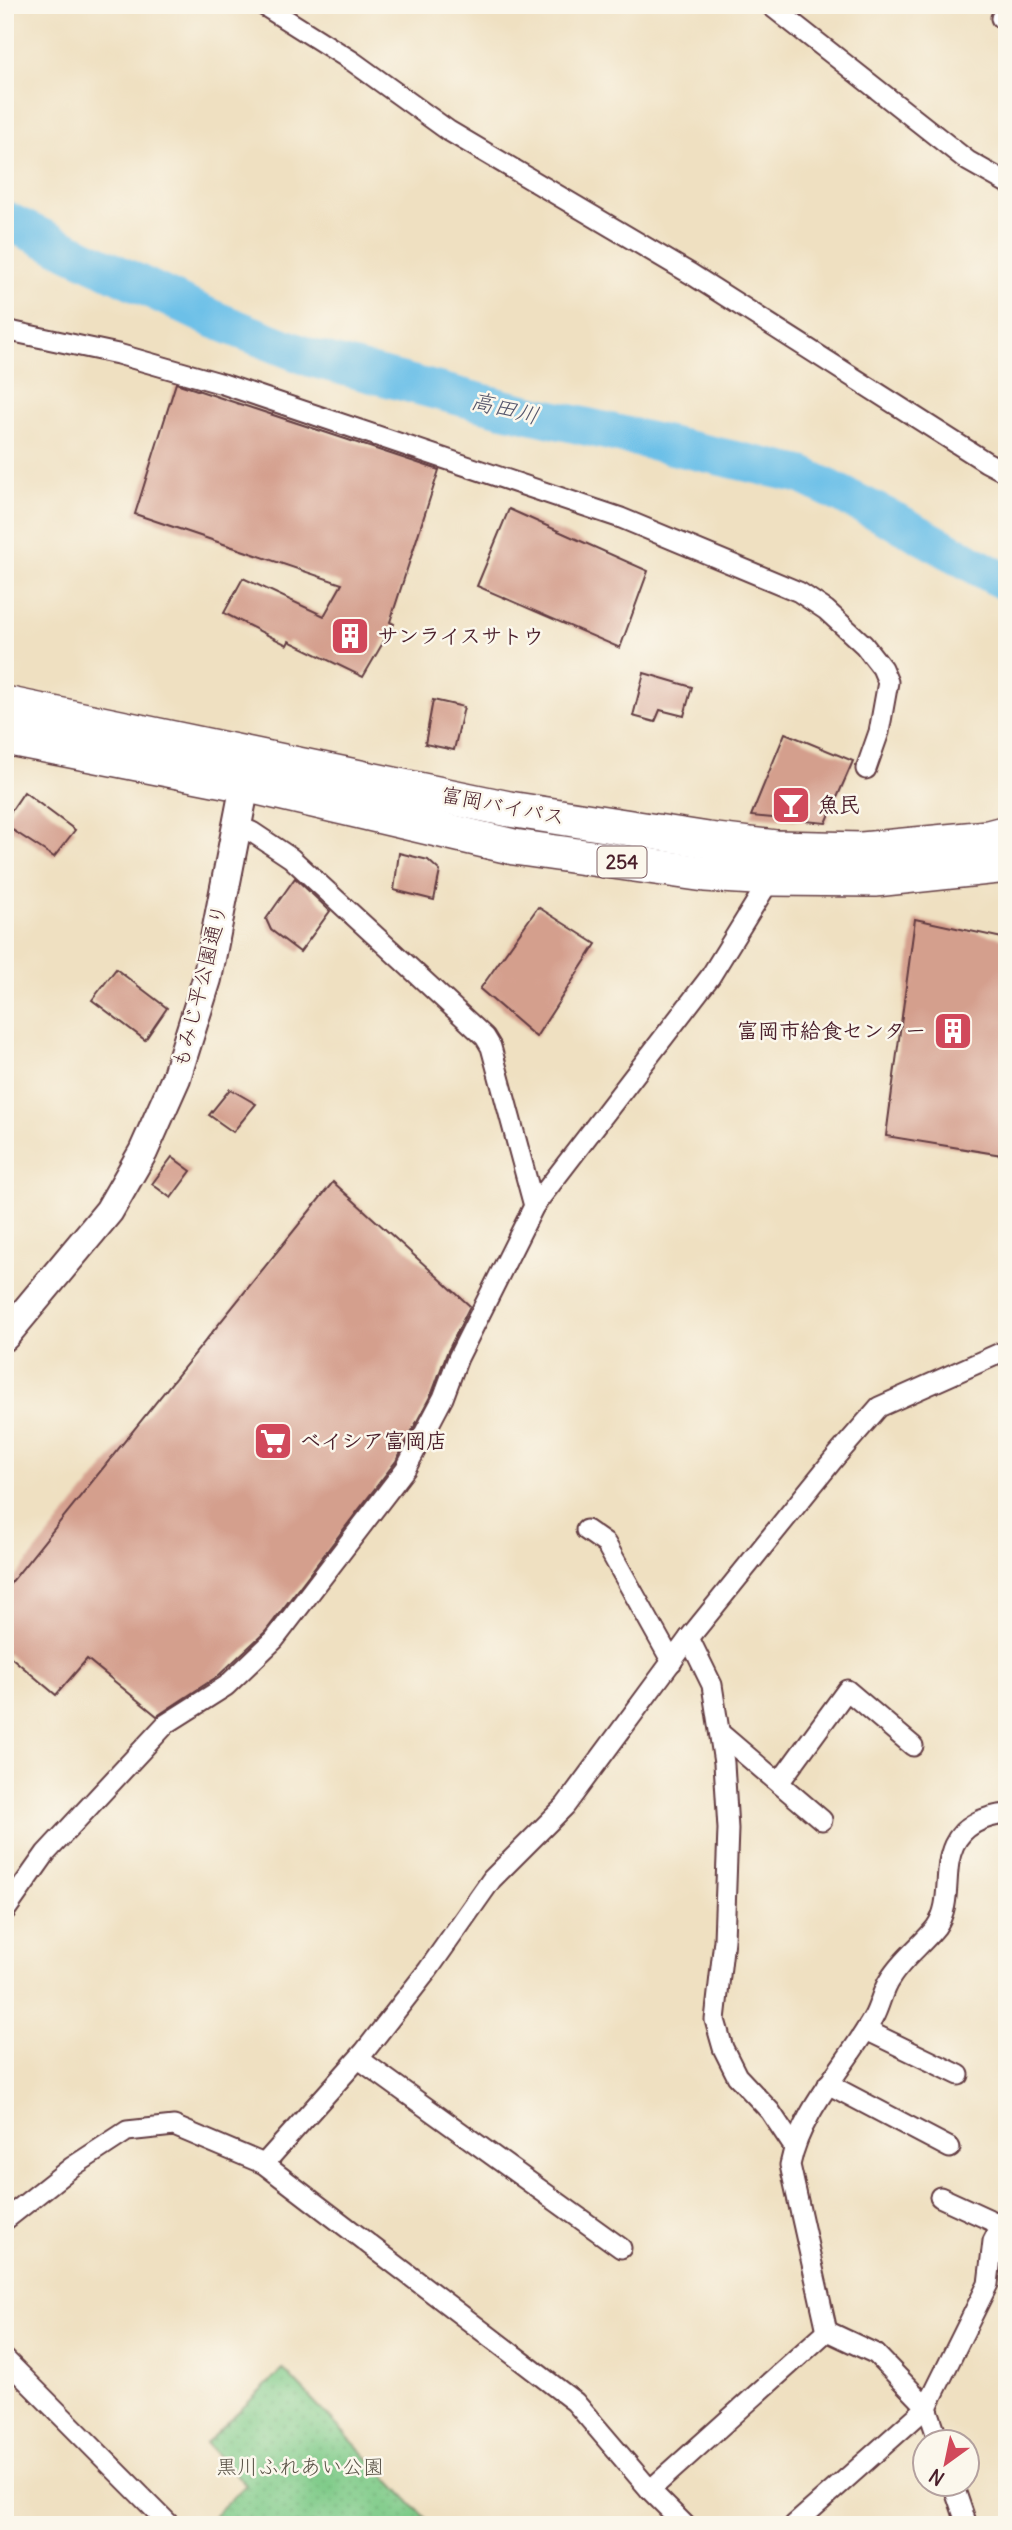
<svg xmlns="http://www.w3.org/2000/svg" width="1012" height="2530" font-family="Delius,'Klee One',sans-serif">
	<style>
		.green { fill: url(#green-dots); stroke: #64755a; stroke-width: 2 }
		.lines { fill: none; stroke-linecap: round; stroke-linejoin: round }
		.river { stroke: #6cc0e8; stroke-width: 38 }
		.building { fill: #d49f8d }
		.street-casing { stroke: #633c42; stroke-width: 23 }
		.secondary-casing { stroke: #633c42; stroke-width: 32 }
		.highway-casing { stroke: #633c42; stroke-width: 38 }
		.street { stroke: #fff; stroke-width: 19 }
		.secondary { stroke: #fff; stroke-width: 28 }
		.highway { stroke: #fff; stroke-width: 35 }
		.labels { text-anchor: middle; stroke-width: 5; stroke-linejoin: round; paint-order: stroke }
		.shield { fill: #fbf7ec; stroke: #7f6065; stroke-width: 2 }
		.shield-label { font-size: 19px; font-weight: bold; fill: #4a1f2b }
		.poi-label { font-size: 21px; font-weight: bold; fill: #4a1f2b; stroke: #fbf7ec; text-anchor: start }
		.street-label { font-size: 21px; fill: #4a1f2b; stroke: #fbf7ec }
		.park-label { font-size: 21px; fill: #5a5347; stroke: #fbf7ec }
		.water-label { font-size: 23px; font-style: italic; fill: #56576d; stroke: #fbf7ec }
	</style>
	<defs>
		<pattern id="green-dots" width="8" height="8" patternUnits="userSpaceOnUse" patternTransform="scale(1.75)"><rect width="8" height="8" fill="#7fcb89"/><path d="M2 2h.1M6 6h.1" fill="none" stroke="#6fae76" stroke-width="1.8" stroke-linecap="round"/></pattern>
	</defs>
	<rect width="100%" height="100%" fill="#fbf7ec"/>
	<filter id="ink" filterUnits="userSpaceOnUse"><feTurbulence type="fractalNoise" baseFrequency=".0143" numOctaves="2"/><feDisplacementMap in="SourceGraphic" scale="14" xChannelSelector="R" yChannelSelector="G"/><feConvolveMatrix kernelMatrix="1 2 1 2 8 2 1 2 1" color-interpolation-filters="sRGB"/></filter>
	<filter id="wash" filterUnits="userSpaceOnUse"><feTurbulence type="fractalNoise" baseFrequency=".00686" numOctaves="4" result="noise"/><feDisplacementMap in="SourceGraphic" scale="28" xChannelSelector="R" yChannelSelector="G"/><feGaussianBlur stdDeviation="1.57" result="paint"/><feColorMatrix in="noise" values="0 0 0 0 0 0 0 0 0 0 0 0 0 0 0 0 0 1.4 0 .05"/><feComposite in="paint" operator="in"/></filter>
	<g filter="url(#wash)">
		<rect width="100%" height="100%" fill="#efe0c1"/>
		<path class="green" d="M283,2369l149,156h-228l42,-40 -40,-42z"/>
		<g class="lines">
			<path class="river" d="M5,220l208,99 98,39 192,50 299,67 101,50 104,58"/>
		</g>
		<g id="blocks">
			<g class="building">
				<path d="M176,383l263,87 -49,152 4,2 -31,53 -74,-36 -2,4 -63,-32 19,-35 81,38 18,-32 -207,-70z"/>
				<path d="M509,509l139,62 -28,77 -143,-62z"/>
				<path d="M644,673l48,14 -8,29 -24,-6 -5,12 -22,-6z"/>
				<path d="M433,700l31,7 -10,43 -29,-6z"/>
				<path d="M785,733l68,28 -27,62 -75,-7z"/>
				<path d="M24,792l51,38 -21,27 -49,-32v-5z"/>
				<path d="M399,853l29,7 12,11 -6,29 -40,-10z"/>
				<path d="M295,878l35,33 -30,41 -29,-22 -5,-11z"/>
				<path d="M538,907l58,37 -60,93 -56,-48z"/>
				<path d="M915,919l92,20v185l-5,31 -116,-19z"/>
				<path d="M116,969l51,39 -22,32 -53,-40z"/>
				<path d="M230,1089l26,15 -23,28 -24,-17z"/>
				<path d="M172,1157l19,14 -20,27 -19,-14z"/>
				<path d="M333,1182l137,124 -23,47 -15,40 -36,68 -131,171 -47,44 -61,40 -70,-57 -31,36 -51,-43v-62z"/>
			</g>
		</g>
	</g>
	<g filter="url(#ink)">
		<use href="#blocks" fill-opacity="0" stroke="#633c42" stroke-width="2"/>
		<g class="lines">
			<g class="street-casing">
				<g id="street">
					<path d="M263,5l89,56 97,70 242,143 295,188 21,11"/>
					<path d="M770,5l198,156 39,22"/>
					<path d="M1001,18l6,-9"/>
					<path d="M5,330l113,24 105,30 398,134 178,74 27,18 38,35 18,23 6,14 -9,50 -13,37"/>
					<path d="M238,826l14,6 39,26 194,179 6,10 43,159"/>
					<path d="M586,1530l20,14 66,118"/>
					<path d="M689,1638l23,47 12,78 4,66 -4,111 -9,80 8,28 14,28 33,35 24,36"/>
					<path d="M720,1733l102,87"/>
					<path d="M779,1783l68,-93 66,56"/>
					<path d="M5,1911l41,-58 120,-129 60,-38 48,-46 132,-172 37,-70 15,-40 76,-152 176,-229 61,-99"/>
					<path d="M866,2030l93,45"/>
					<path d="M359,2059l262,189"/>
					<path d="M828,2084l122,64"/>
					<path d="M264,2164l100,-112 64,-82 64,-91 73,-73 124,-168 144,-178 46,-53 128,-57"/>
					<path d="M940,2197l61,28"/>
					<path d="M5,2220l67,-53 55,-36 47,-5 90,38 311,238 75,88 35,35"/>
					<path d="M5,2359l165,166"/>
					<path d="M939,2442l-12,-35 -51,-53 -49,-23 -37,-166c11,-55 56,-99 83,-147 7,-12 9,-28 17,-39 12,-20 32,-34 46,-52 17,-24 6,-56 18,-82 10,-21 32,-29 53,-31"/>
					<path d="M953,2484l14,41"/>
					<path d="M650,2490l177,-159"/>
					<path d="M794,2525l133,-118 61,-123 5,-43 14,-27"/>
				</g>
			</g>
			<g class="secondary-casing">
				<path id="secondary" d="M5,1336l104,-125 34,-59 33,-74 31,-99 42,-215"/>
			</g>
			<g class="highway-casing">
				<g id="highway">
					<path d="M5,704l504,105 199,31 68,8 86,2 126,-12 19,-5"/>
					<path d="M5,737l240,47 269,63 191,27 66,4 104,1 132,-14"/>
				</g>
			</g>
			<use href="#street" class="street"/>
			<use href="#secondary" class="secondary"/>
			<use href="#highway" class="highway"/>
		</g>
	</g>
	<defs>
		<g id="building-square" transform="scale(2.0125)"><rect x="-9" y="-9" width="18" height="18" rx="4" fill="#d1495b" stroke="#fbf7ec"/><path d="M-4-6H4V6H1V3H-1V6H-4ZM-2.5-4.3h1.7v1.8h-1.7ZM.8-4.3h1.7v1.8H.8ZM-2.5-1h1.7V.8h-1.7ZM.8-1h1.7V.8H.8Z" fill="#fff"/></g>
		<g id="bar-square" transform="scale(2.0125)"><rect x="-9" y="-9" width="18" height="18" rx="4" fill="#d1495b" stroke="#fbf7ec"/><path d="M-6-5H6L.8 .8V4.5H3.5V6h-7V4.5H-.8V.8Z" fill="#fff"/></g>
		<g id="supermarket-square" transform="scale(2.0125)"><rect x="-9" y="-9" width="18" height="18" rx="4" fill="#d1495b" stroke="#fbf7ec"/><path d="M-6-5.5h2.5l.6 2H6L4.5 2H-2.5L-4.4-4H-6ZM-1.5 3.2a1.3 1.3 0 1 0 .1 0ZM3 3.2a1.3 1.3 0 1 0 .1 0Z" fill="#fff"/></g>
	</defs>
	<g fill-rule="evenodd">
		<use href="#building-square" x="350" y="636"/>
		<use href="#bar-square" x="791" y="805"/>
		<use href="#building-square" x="953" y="1031"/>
		<use href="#supermarket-square" x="273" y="1441"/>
	</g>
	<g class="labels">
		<rect class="shield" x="597.5" y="846.5" width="49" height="31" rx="5"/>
		<g class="shield-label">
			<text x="622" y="869">254</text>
		</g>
		<g class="poi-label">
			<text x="377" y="643">サンライスサトウ</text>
			<text x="818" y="812">魚民</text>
			<text x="926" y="1038" text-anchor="end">富岡市給食センター</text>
			<text x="300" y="1448">ベイシア富岡店</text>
		</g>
		<g class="street-label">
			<text transform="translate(503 806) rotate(11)" y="7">富岡バイパス</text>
			<text transform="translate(200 986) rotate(-76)" y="7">もみじ平公園通り</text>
		</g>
		<g class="park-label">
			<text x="300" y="2474">黒川ふれあい公園</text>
		</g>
		<g class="water-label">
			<text transform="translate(505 408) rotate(14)" y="8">高田川</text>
		</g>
	</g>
	<rect width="1012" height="2530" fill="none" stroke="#fbf7ec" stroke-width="28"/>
	<g transform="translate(946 2463) rotate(213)"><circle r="33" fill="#fbf7ec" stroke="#b4a19f" stroke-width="2"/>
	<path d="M0-5L12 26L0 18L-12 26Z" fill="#d1495b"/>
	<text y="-10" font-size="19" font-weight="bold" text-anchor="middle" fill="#4a1f2b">N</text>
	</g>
</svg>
